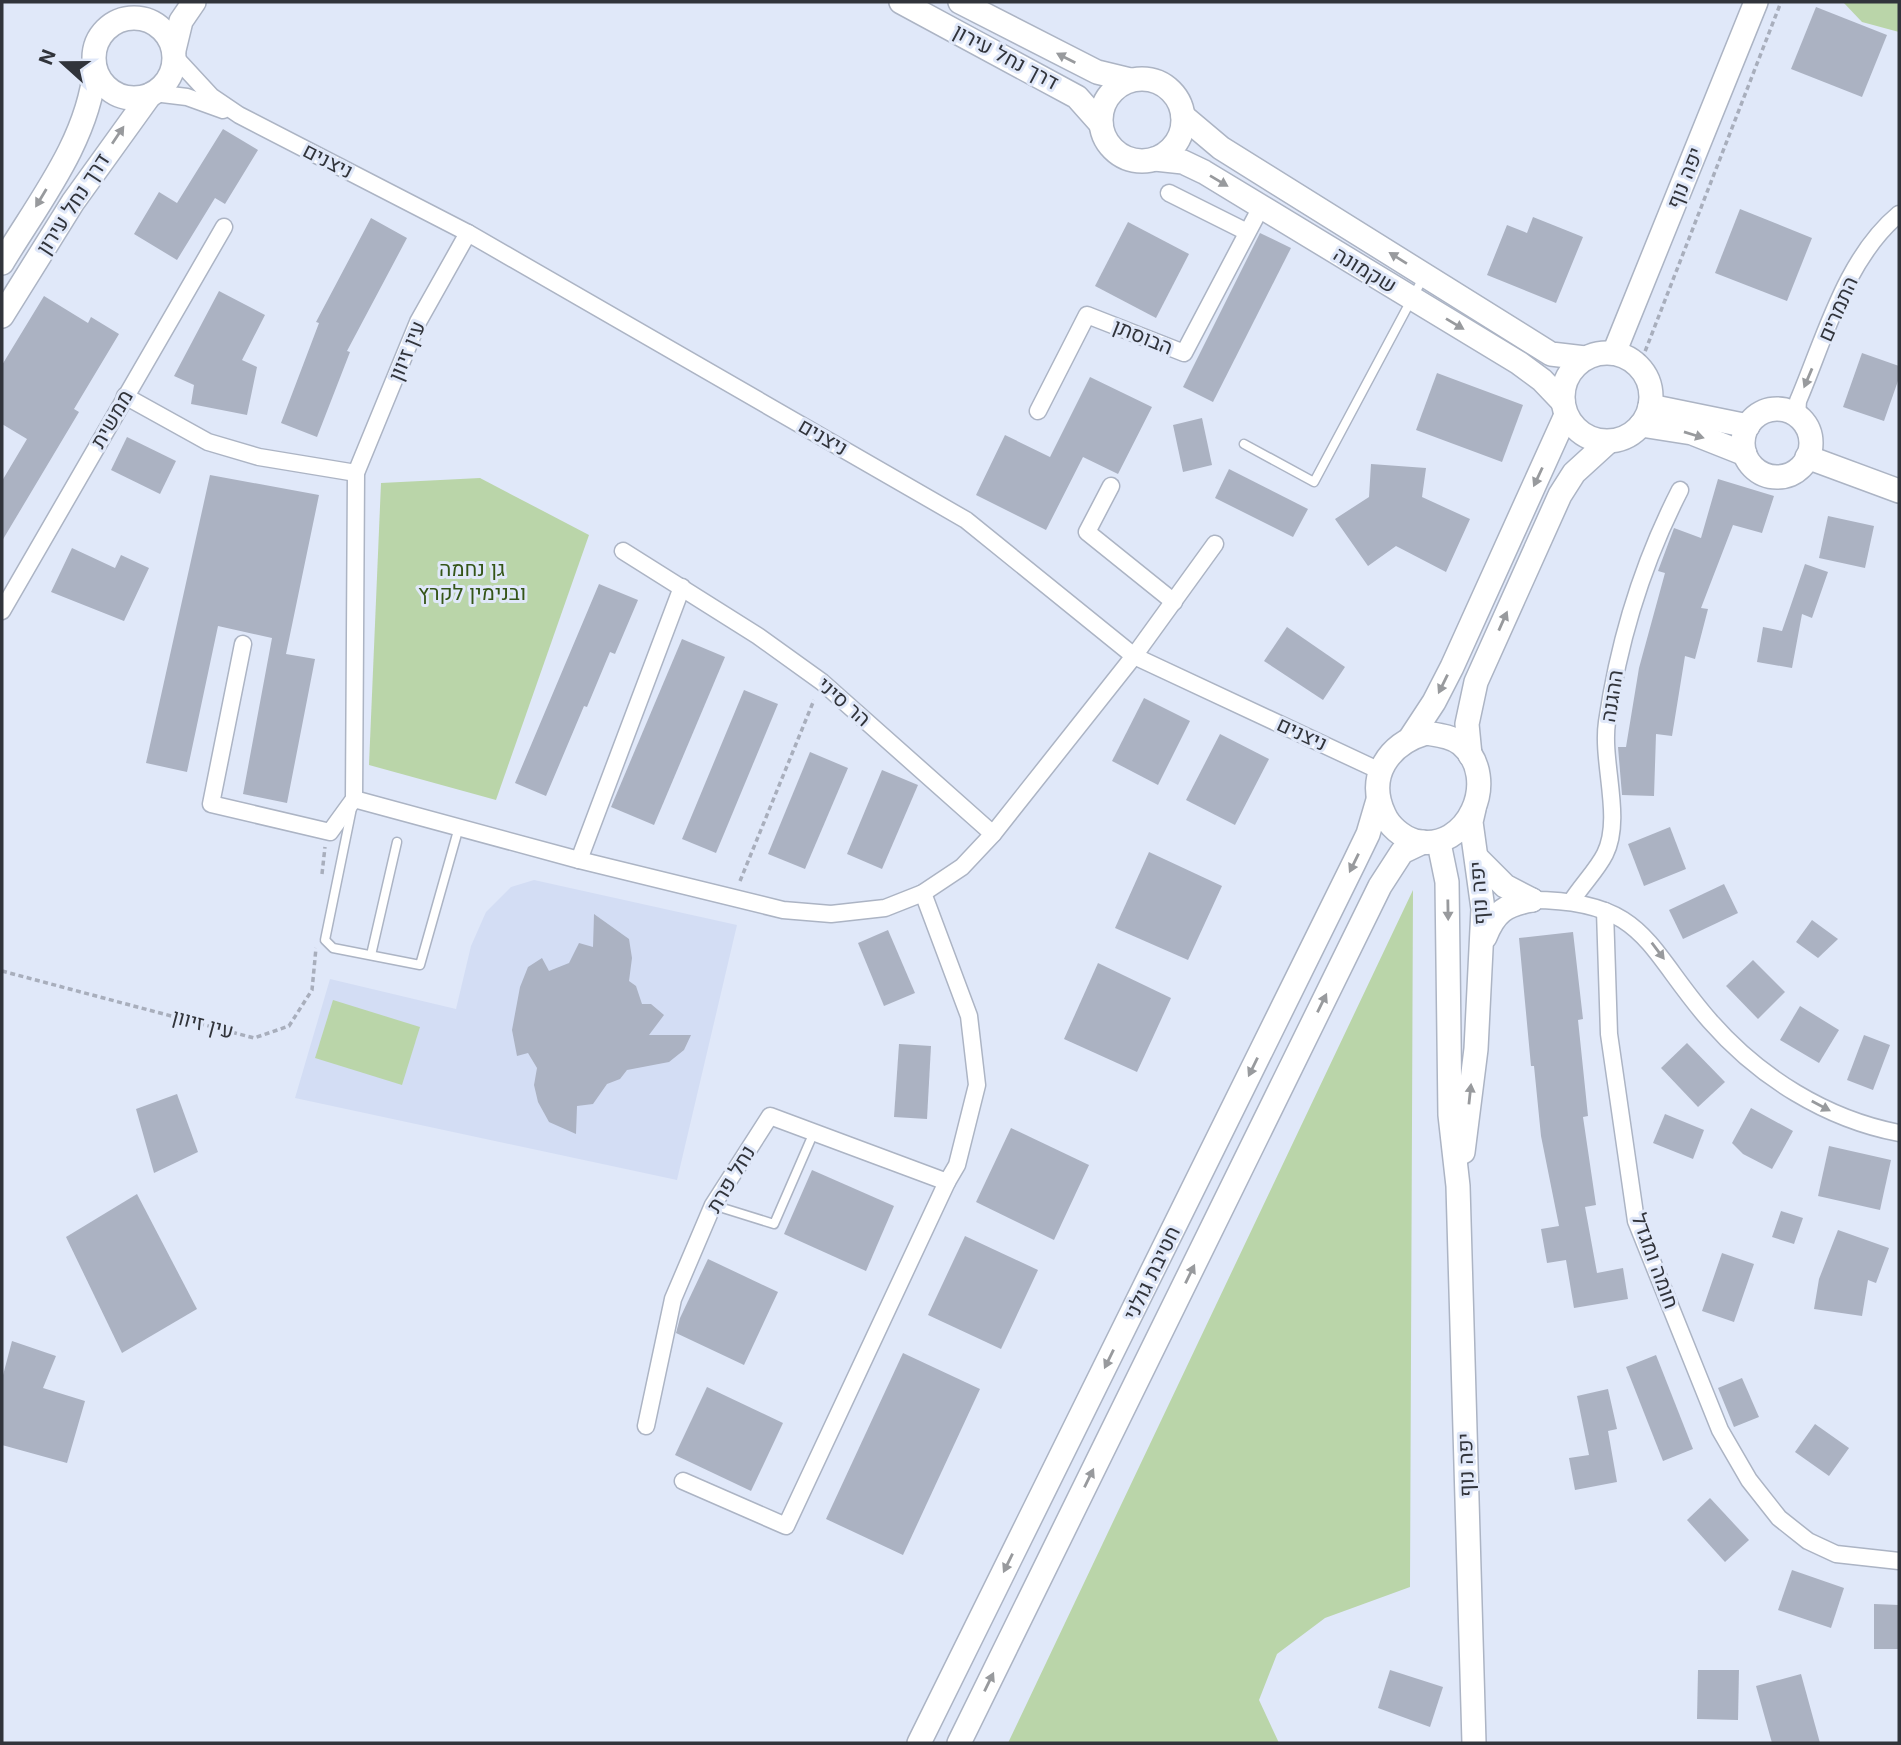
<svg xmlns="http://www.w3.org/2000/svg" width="1901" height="1745" font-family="Inter,Heebo,sans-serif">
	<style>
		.built { fill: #d3ddf4 }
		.green { fill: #bad5a9 }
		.building { fill: #abb2c2 }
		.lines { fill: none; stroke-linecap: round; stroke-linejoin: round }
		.lane-casing { stroke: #acb4c4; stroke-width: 11 }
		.street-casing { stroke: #acb4c4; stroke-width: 19 }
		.secondary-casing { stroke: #acb4c4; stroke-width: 26 }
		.path { stroke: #a8aebc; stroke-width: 3.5; stroke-dasharray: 5 3.5; stroke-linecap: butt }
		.lane { stroke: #fff; stroke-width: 8 }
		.street { stroke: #fff; stroke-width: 16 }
		.secondary { stroke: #fff; stroke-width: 23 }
		.oneway { fill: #989a9d }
		.labels { text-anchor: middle; stroke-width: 6; stroke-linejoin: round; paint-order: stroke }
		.street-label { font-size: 21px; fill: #31343b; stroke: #e0e8f9 }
		.park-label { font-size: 21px; fill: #345518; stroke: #e0e8f9 }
	</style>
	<rect width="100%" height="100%" fill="#e0e8f9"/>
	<path class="built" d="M534,880l203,45 -60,255 -382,-82 35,-119 126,30 15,-63 15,-34 25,-25z"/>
	<g class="green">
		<path d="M1843,2h56v30l-37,-10z"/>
		<path d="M480,478l109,57 -93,265 -127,-35 12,-282z"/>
		<path d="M1413,890l-3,697 -85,31 -48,36 -18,46 20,43h-271z"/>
		<path d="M333,1000l87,27 -18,58 -87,-27z"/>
	</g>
	<g class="building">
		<path d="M1816,7l71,28 -25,62 -71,-28z"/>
		<path d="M223,129l35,21 -33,54 -10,-6 -38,62 -43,-26 25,-42 18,11z"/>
		<path d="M1740,209l72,29 -25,63 -72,-28z"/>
		<path d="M1533,217l50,20 -27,66 -69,-28 20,-50 20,8z"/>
		<path d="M371,218l36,20 -60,113 3,1 -33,85 -36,-14 38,-100 -3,-1z"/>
		<path d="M1128,222l61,32 -33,64 -61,-32z"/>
		<path d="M1260,233l31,15 -78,154 -30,-15z"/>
		<path d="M219,291l46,24 -23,45 15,7 -10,48 -56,-11 3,-19 -20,-9z"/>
		<path d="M44,296l44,27 3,-6 28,17 -45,75 5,3 -77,129v-60l25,-42 -25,-15v-59z"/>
		<path d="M1862,353l37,13v12l-15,43 -41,-14z"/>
		<path d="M1437,373l86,32 -21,57 -86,-32z"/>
		<path d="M1090,377l62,30 -34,67 -35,-17 -37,73 -70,-35 29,-60 45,22z"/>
		<path d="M1202,418l10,47 -29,7 -10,-47z"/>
		<path d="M127,437l49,24 -16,33 -49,-24z"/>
		<path d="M1371,464l55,4 -4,29 48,22 -24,53 -50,-26 -28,20 -33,-47 34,-22z"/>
		<path d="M1229,469l79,40 -15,28 -78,-39z"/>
		<path d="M210,475l109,20 -33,159 29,5 -28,144 -44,-9 29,-156 -54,-12 -31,146 -41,-9z"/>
		<path d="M1718,479l56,17 -12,37 -29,-8 -32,83 7,1 -13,50 -10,-3 -13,80 -16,-2 -2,62 -32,-1 -4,-48h8l13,-79 26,-95 -7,-2 16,-43 27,10z"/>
		<path d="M1828,516l46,10 -9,42 -46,-10z"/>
		<path d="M72,548l43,20 6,-13 28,13 -25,53 -73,-29z"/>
		<path d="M1805,564l23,8 -16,46 -10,-4 -10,54 -35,-6 6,-35 19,4z"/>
		<path d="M599,584l39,16 -23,54 -5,-2 -23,55 -3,-1 -38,90 -31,-13z"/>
		<path d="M1287,627l58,40 -22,33 -59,-39z"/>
		<path d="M682,639l43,18 -71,168 -43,-18z"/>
		<path d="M744,690l34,14 -62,149 -34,-14z"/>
		<path d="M1144,698l46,23 -32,64 -46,-24z"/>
		<path d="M1220,734l49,25 -34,66 -49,-25z"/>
		<path d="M810,752l38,16 -43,101 -37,-15z"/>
		<path d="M882,770l36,15 -36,84 -35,-15z"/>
		<path d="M1670,827l16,42 -42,17 -16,-42z"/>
		<path d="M1149,852l73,34 -34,74 -73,-32z"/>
		<path d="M1724,884l14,29 -55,26 -14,-29z"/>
		<path d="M594,914l35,25 3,19 -3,23 7,5 6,18h9l13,11 -15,20h42l-7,15 -15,12 -42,8 -7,9 -13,5 -14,20 -16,2 -1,28 -27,-12 -11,-20 -4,-17 3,-17 -9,-15 -11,3 -5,-26 8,-43 8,-20 14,-9 7,13 20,-8 10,-20 14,4z"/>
		<path d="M1812,920l26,19 -20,19 -22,-16z"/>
		<path d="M888,930l27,63 -31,13 -26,-63z"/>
		<path d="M1573,932l10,87 -5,1 10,96 -5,1 13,88 -11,2 12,66 26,-5 5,31 -54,9 -8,-48 -19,3 -6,-34 18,-3 -18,-90 -7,-70h-3l-12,-128z"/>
		<path d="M1753,960l32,32 -27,27 -32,-33z"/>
		<path d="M1098,963l73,35 -34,74 -73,-33z"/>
		<path d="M1800,1006l39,24 -20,33 -39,-23z"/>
		<path d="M1864,1035l26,10 -17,45 -26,-10z"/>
		<path d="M1687,1043l38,39 -27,25 -37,-39z"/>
		<path d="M899,1044l32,2 -4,73 -33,-2z"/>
		<path d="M177,1094l21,58 -44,21 -18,-64z"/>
		<path d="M1751,1108l42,23 -21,38 -29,-15 -11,-11z"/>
		<path d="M1665,1114l39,16 -11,29 -40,-16z"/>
		<path d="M1011,1128l78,37 -35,75 -78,-38z"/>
		<path d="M1829,1146l62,14 -11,50 -62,-14z"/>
		<path d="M812,1170l82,36 -28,65 -82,-37z"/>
		<path d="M137,1194l60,115 -75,44 -56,-116z"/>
		<path d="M1781,1211l22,7 -9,26 -22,-7z"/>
		<path d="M1838,1230l51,18 -13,35 -8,-3 -6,36 -48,-7 5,-30z"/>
		<path d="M965,1236l73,34 -37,79 -73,-34z"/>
		<path d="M1722,1253l32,11 -20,58 -32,-11z"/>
		<path d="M708,1259l70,33 -34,73 -68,-32 4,-15z"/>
		<path d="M12,1341l44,15 -13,32 42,13 -18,62 -65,-18v-66z"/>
		<path d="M903,1353l77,36 -77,166 -77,-36z"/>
		<path d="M1656,1355l37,94 -30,12 -37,-94z"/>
		<path d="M1742,1378l17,39 -25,10 -16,-39z"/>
		<path d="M707,1387l76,36 -32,68 -76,-36z"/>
		<path d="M1608,1389l9,40 -9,2 9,51 -42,8 -6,-32 20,-3 -12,-59z"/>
		<path d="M1815,1424l34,24 -20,28 -34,-24z"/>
		<path d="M1710,1498l39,42 -24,22 -38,-42z"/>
		<path d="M1792,1570l52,18 -13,40 -53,-18z"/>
		<path d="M1874,1604l25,1v44h-25z"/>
		<path d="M1390,1670l53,17 -13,40 -52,-19z"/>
		<path d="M1698,1670h41l-1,50 -41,-1z"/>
		<path d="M1801,1674l19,69h-48l-16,-57z"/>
	</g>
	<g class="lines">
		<g class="lane-casing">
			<g id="lane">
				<path d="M1244,444l70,38 109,-204"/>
				<path d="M352,808l-27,132 8,8 87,17 39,-138"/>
				<path d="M371,955l26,-113"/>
				<path d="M713,1205l61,19 40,-92"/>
			</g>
		</g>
		<g class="street-casing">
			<g id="street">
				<path d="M174,56l37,40 28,19 229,118 498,287 168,136 246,115"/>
				<path d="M154,93l33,4 36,13"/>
				<path d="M1169,193l78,39"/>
				<path d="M125,396l83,46 51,15 97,16"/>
				<path d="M1038,411l49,-96 97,38 77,-146"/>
				<path d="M1797,416l1,-15c27,-63 47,-142 101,-187"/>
				<path d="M1111,486l-24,46 87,70"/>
				<path d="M623,551l135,85 64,46 171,152"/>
				<path d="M2,611l222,-384"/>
				<path d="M243,644l-32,160 119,28 24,-33 2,-326 62,-151 50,-89"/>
				<path d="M354,799l225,61 204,50 48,4 54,-6 38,-15 39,-26 31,-33 141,-178 81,-112"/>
				<path d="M579,860l103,-273"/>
				<path d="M1532,900c114,0 114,48 178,121 49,56 116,98 189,112"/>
				<path d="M1571,902c10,-16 26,-32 34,-48 18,-36 -4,-92 2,-132 12,-83 35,-158 73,-232"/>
				<path d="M1605,911l4,123 27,187 84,209 29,50 30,38 29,23 28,13 63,7"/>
				<path d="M646,1426l27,-127 40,-94 57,-89 177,66 10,-17 20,-80 -8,-69 -46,-123"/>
				<path d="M683,1481l103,45 161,-344"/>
			</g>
		</g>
		<g class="secondary-casing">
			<g id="secondary">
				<path d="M901,2l176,95 24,27"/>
				<path d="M960,2l137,70 33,8"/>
				<circle cx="134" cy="58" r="40"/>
				<path d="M174,50l7,-29 13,-19"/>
				<circle cx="1142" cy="120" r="41"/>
				<path d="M1183,116l38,32 330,206 34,4"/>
				<path d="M1155,159l28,3 21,10 315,191 23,17 21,22"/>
				<path d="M2,263c36,-60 86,-122 93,-194"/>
				<path d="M2,316l71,-114 77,-107"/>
				<path d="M1614,353l142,-351"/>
				<circle cx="1607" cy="397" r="44"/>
				<path d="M1650,406l98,20"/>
				<circle cx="1777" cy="443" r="34"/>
				<path d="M1641,425l51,8 53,21"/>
				<path d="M1807,457l92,34"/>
				<path d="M1426,733c12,2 25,3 35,11 40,34 7,110 -46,97 -13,-4 -26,-15 -31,-27 -18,-38 5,-70 42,-81z"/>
				<path d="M1411,737l23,-35 18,-35 114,-252"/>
				<path d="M1470,755l-3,-31 9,-42 84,-187 14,-22 34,-31"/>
				<path d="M1439,843l8,39 3,233 8,71 16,557"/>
				<path d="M1477,858l28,28 27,14"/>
				<path d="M1485,937c10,-25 20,-32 47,-37"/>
				<path d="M1463,1152l13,-103 7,-140 -12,-87 3,-13"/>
				<path d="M919,1743l435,-880 14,-29 10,-34"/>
				<path d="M959,1743l421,-857 22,-34 21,-10"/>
			</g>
		</g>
		<g class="path">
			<path d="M1639,367l142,-365"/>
			<path d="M322,874l3,-27"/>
			<path d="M740,881l74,-181"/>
			<path d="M2,971l252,67 35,-12 23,-36 4,-42"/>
		</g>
		<use href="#lane" class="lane"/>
		<use href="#street" class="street"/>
		<use href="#secondary" class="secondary"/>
	</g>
	<defs><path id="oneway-solid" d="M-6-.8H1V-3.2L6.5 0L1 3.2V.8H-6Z" transform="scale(1.75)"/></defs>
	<g class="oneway">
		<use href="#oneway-solid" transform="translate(1066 58) rotate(-153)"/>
		<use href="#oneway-solid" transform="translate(118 135) rotate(-56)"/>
		<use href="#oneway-solid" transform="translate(1219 181) rotate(31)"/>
		<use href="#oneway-solid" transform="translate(41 198) rotate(121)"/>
		<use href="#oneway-solid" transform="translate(1398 258) rotate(-148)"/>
		<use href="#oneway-solid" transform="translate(1455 324) rotate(31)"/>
		<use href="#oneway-solid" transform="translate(1808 378) rotate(113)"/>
		<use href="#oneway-solid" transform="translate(1694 435) rotate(17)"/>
		<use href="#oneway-solid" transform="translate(1538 477) rotate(115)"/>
		<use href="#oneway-solid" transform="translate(1503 621) rotate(-66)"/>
		<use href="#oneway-solid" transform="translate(1443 684) rotate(116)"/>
		<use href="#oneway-solid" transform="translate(1354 863) rotate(116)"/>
		<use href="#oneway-solid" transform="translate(1448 910) rotate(89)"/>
		<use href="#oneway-solid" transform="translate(1658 951) rotate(53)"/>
		<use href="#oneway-solid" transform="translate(1322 1003) rotate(-64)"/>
		<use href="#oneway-solid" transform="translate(1253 1067) rotate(116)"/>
		<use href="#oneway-solid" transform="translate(1470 1094) rotate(-84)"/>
		<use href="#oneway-solid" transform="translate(1821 1106) rotate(28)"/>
		<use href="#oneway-solid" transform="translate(1190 1274) rotate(-64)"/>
		<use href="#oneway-solid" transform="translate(1109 1359) rotate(116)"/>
		<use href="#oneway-solid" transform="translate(1089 1478) rotate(-64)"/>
		<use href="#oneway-solid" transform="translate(1008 1563) rotate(116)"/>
		<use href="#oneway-solid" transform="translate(989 1682) rotate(-64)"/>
	</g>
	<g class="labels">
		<g class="street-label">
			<text transform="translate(1006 57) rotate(28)" y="7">דרך נחל עירון</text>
			<text transform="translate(328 161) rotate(27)" y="7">ניצנים</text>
			<text transform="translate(1685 178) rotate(-68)" y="7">יפה נוף</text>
			<text transform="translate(73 204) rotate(-57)" y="7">דרך נחל עירון</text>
			<text transform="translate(1365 270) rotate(31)" y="7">שקמונה</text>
			<text transform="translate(1838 309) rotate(-66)" y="7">התמרים</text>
			<text transform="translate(1143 337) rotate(22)" y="7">הבוסתן</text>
			<text transform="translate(407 351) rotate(-67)" y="7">עין זיוון</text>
			<text transform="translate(112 419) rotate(-60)" y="7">ממשית</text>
			<text transform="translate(823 437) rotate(30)" y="7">ניצנים</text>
			<text transform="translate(1612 696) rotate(-81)" y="7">ההגנה</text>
			<text transform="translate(844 702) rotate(41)" y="7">הר סיני</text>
			<text transform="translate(1302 734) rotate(25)" y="7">ניצנים</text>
			<text transform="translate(1479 893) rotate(-94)" y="7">יפה נוף</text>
			<text transform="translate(203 1024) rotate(15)" y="7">עין זיוון</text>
			<text transform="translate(731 1179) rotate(-59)" y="7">נחל פרת</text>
			<text transform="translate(1655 1261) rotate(70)" y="7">חומה ומגדל</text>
			<text transform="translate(1152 1273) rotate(-64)" y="7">חטיבת גולני</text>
			<text transform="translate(1466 1465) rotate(-92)" y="7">יפה נוף</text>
		</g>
		<g class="park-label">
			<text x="472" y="576">גן נחמה<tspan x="472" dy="24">ובנימין לקרץ</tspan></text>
		</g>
	</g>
	<rect width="1901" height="1745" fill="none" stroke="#31343b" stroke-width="7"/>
	<g transform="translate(63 63) rotate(291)" stroke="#e0e8f9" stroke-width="5" paint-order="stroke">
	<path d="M0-5L12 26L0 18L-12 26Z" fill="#31343b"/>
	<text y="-10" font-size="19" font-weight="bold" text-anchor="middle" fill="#31343b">N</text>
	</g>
</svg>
